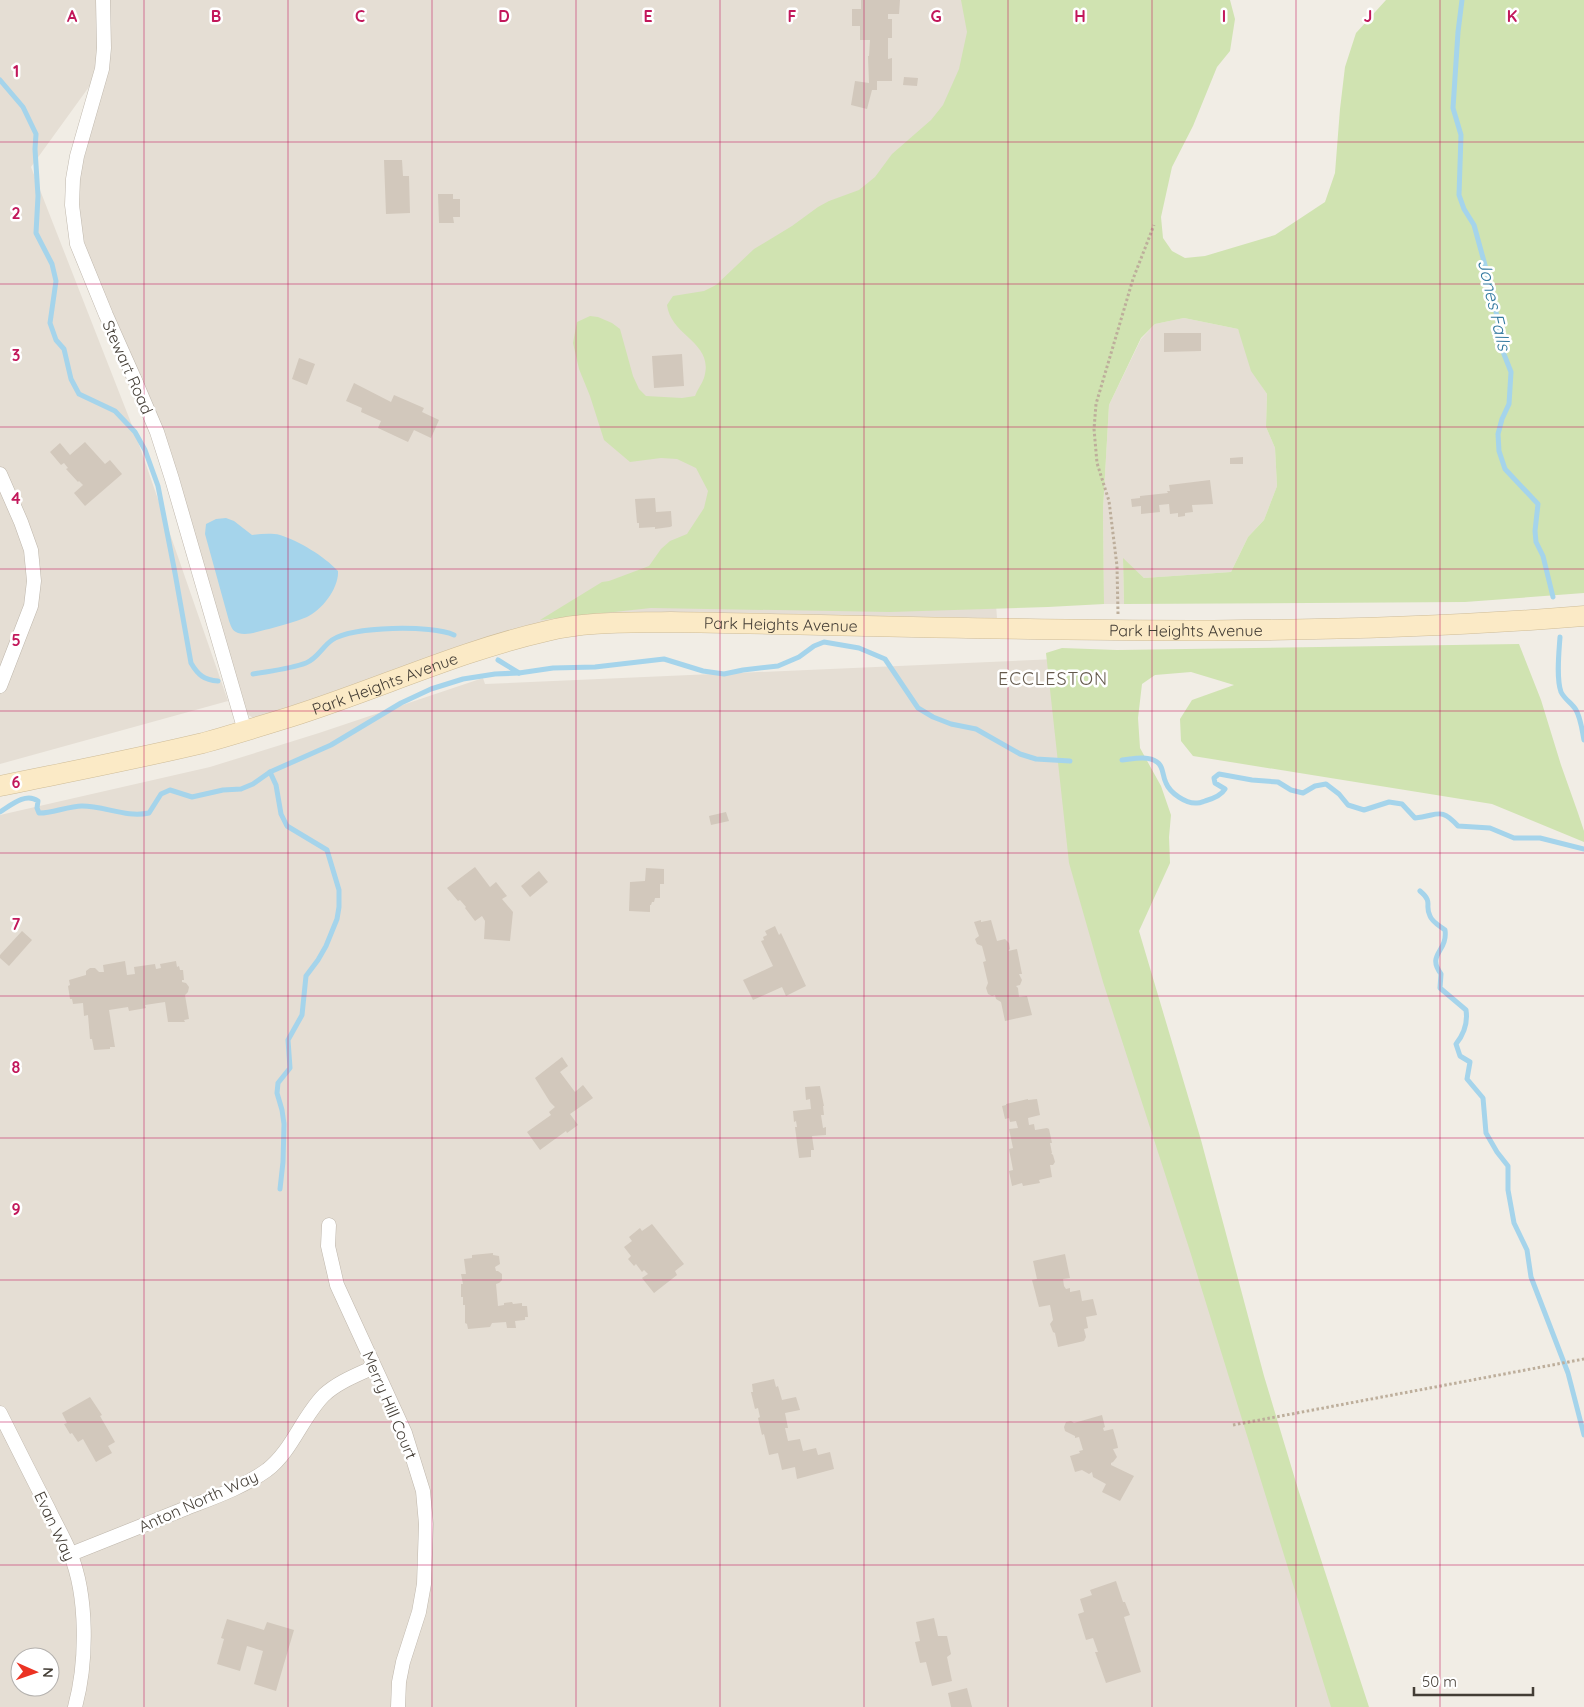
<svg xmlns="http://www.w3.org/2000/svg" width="1584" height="1707" font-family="Quicksand,sans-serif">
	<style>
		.residential { fill: #e5ded4; fill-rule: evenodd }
		.green { fill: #d0e3b1 }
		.water { fill: #a5d4eb }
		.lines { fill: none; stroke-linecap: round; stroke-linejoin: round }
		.stream { stroke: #a5d4eb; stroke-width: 5 }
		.building { fill: #d2c8bc }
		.minor-casing { stroke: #bfb7ac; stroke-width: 15 }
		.secondary-casing { stroke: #cebc98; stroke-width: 21 }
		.path { stroke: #bdae9b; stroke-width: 3; stroke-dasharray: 2.5 2.5; stroke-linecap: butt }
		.minor { stroke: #fff; stroke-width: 14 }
		.secondary { stroke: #fbeac6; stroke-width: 20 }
		.grid { fill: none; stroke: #c2185b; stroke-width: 1; stroke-opacity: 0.55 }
		.labels { text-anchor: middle; stroke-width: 5; stroke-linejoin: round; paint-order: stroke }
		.street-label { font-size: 16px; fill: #433d35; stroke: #fff }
		.water-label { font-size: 18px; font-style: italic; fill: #347aa0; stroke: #fff }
		.neighbourhood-label { font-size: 18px; letter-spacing: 1px; fill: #655a4d; stroke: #fff }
		.grid-label { font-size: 16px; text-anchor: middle; font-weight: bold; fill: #c2185b; stroke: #fff; stroke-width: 5; stroke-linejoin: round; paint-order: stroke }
	</style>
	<rect width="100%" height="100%" fill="#f1ede5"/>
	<g class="residential">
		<path d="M0,0h1150l-156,577 3,41 -324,-5 -48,1 -367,107 -11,-7 -69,-239 -16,-46 -73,-169 -5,-19 -4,-18 -1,-44 15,-99 -63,87 104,266 93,268 -228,63z"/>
		<path d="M1184,318l54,11 23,56 6,9 -1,33 9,21 2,38 -13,34 -16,17 -17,35 -87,6 -21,-19 1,45h-20l-1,-94 6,-105 32,-66 14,-15z"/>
		<path d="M1080,658l12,152 244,897h-1336v-892l210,-48 109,-34 164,-55 2,6zM20,1657h30v30h-30z"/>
	</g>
	<g class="green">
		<path d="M961,0h269l5,19 -5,32 -13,16 -24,59 -21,41 -11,50 2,21 9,13 13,7 20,-2 70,-21 50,-33 10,-29 5,-64 5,-42 11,-34 30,-33h198v593l-119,9 -341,2 -1,-46 21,20 87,-6 17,-35 16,-17 13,-34 -2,-38 -9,-21 1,-33 -16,-23 -13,-42 -54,-11 -29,6 -14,14 -32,67 -6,105 1,94 -56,3 -158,5 -239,-4 -111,12 62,-38 7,-1 40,-15 12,-17 9,-8 17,-7 17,-26 4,-17 -12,-23 -19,-9 -16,-1 -31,4 -26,-22 -14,-44 -11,-27 -6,-26 4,-21 13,-6 8,1 14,6 8,6 13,47 6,13 7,7 36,2 13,-2c2,-6 7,-12 9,-18 11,-36 -33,-41 -37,-73l6,-9 31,-5 12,-6 38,-36 38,-23 26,-19 11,-6 30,-11 16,-13 17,-23 39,-34 12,-15 16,-36 8,-37z"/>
		<path d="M1519,644l22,56 20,65 17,48 6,18v11l-92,-38 -299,-48 -12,-15 -1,-22 12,-19 42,-15 -43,-13 -36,3 -13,9 -4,34 2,30 21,38 10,29 -2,22 1,26 -31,68 62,209 63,236 34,113 71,218h-38l-142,-459 -86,-266 -34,-119 -23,-210 16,-5 55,2z"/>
	</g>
	<path class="water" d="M226,518l8,3 18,14c9,-1 19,-2 28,0 19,6 44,21 58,36 1,17 -16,39 -31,46 -12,5 -25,8 -38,12 -10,2 -21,7 -31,4 -6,-2 -7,-7 -9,-12l-24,-87 1,-10 10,-5z"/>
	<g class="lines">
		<g class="stream">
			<path d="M1462,0l-4,32 -5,76 8,27 -2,60 5,14 10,16 17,62 6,30 3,27 11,28 -2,32 -7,15 -4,15 1,17 6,18 33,35 -3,27 1,11 7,14 10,41"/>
			<path d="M0,80l23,27 13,27 -1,15 3,47 -2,37 16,31 4,17 -6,42 6,17 8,9 7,30 8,15 36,17 20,21 10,18 13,36 17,87 16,90c7,12 13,17 27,18"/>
			<path d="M1560,637c-1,15 -4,41 1,55 4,8 11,11 15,18 5,9 6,20 8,30"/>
			<path d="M498,660l21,13"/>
			<path d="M253,674c17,-3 37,-5 53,-11 11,-4 17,-17 26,-23 21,-14 100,-15 122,-5"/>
			<path d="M1122,760c10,-1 26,-5 35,2 7,5 5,13 9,21 4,10 20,21 31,20 3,0 5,-1 8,-2 7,-2 16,-5 20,-12l-10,-6 -1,-5 5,-4 33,6 26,2 13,8 12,3 12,-7 11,-2 13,10 9,11 16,5 25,-8 13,2 13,14c23,-2 25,-12 43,8l32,2 24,10h26l44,11"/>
			<path d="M270,772l6,13 5,29 6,12 40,24 12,40v17l-2,12 -11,27 -8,14 -12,16 -4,39 -14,25 2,28 -12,15 -1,10 5,17 2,14 -1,38 -3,27"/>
			<path d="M0,812c11,-7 26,-20 38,-11l-1,7 2,5c10,1 30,-7 43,-7 23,0 44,12 67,7l12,-19 9,-4 22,7 31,-7 18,-1 12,-5 17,-12 61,-27 70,-42 30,-14 32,-10 32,-5 24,-1 34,-5 42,-1 69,-8 39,12 21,3 19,-4 35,-4 21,-9 15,-11 10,-4 35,6 26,11 33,49 15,9 18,7 25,5 44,25 16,5 34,2"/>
			<path d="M1420,891c14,12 4,13 10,25 2,6 10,10 15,14 3,22 -19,24 -4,44l-1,14 26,22c2,13 -2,24 -10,34l4,12 10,6 -3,17 16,19 3,35 11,19 11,14v24l6,33 13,27 4,27 37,96 16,62"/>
		</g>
	</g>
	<g class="building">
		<path d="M861,0h39l-1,14h-11v5h4v19h-4v21l4,-1v23h-15v9h-5l-5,19 -16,-4 4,-24 14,2 -1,-27h1l1,-16h-10v-14h-8v-17h9z"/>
		<path d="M904,77l14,1 -1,8 -14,-1z"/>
		<path d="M384,160h18l1,16h6l1,37 -24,1z"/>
		<path d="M438,194h15v5h7v18h-7l1,6h-15z"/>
		<path d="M1164,333h37v18l-37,1z"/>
		<path d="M682,354l2,32 -30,2 -2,-32z"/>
		<path d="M299,358l16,6 -8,21 -15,-6z"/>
		<path d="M354,383l37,19 3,-7 30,13 -2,4 17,8 -8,18 -17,-8 -6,12 -30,-14 3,-7 -20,-9 1,-4 -16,-7z"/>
		<path d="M85,442l20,22 5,-4 12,14 -37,32 -11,-13 9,-8 -4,-4 -1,1 -12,-13 2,-1 -4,-5 -3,2 -11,-13 10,-9 10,12z"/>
		<path d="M1243,457v7h-13v-6z"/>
		<path d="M1210,480l3,24 -21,1 1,7 -8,1v3l-7,1v-4l-8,1 -1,-10 -10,1 1,7 -19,2v-8l-9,1 -1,-8 9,-1v-2l28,-3 -1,-2h3l-1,-6z"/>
		<path d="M655,498l1,14 15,-1 1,15 -2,1 -15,2v-2l-16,1v-5h-2l-2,-24z"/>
		<path d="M726,812l3,9 -18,4 -2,-9z"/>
		<path d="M475,867l15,20 6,-5 11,14 -5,3 11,13 -3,29 -26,-2 1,-18 -3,-5 -7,5 -10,-13 1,-1 -6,-7 -2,1 -11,-13z"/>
		<path d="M646,868l18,1v15h-4v14h-5l-1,4h-2l-1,3h-1v7l-21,-1 1,-29 15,-1z"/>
		<path d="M539,871l9,11 -18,15 -9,-11z"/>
		<path d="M981,920v2l10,-2 6,21 8,-2 4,4 1,6 -2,2 9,-2 5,25h-3l3,6 -2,5 -4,1 2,2 1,9 8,-1 5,19 -27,6 -4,-19 -5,-3 -1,-4 -3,1 -4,-2 -2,-6 2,-5 -5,-21 3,-1 -4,-15 -5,-2 -2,-5 4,-3 -5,-14z"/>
		<path d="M775,926l4,9 2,-2 25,53 -20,10 -4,-9 -29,13 -10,-20 30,-14 -12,-25 3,-1 -1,-3 4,-2 -2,-4z"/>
		<path d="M22,931l10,9 -23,26 -9,-8v-3z"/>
		<path d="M125,961l2,14 8,-1 -1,-7 21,-3 1,5 5,-1 -1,-4 16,-3 1,6 2,-1 1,4h3l1,10h-2v2l4,1 3,4 -1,5 -3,3 4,24 -5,1 1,2h-17l-3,-20 -20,3 1,3 -17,3 -1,-4 -19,3 6,37h-5v2l-16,1 -2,-11h-2l-2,-24 -4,1 -1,-13 -10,1 -1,-5h-2l-2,-13 2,-1 -1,-5 17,-5v-4l4,-3h5l4,4h5l-1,-7z"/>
		<path d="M562,1057l6,9 -8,6 15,20 8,-7 10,13 -23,16 8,11 -11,8 -1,-2 -26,19 -13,-18 24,-17 -2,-3 6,-5 -5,-5 -15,-24z"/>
		<path d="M820,1086l4,20h-1l1,9h-3l2,13 3,-1v8l-14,1 2,14h-3v7l-12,1 -4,-31h2l-1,-6 -2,1 -1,-11 18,-2 -1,-10 -4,1 -1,-13z"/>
		<path d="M1028,1099v1l9,-1 3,16 -12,3 1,7 5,-1 1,6 12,-2 2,1 3,14h-2l2,10h-1l2,2 2,7 -2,3h-3l2,12 -13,3 1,3 -17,3 -1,-3 -10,3 -3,-15 4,-1 -4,-21 4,-1 -4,-19 9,-1 -2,-7 -6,1 -1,-4 -4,1 -3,-13 4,-1v-1z"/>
		<path d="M652,1224l32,40 -9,7 2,4 -23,18 -12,-15 6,-4 -4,-4 -2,2 -6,-8 -2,2 -6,-7 3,-3 -7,-9 8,-6 -3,-4 11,-9 2,3z"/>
		<path d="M493,1253v2l6,1 1,8 -5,3 1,4h2l4,3v6l-3,3 -3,1 2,22 6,-1v-2l8,-1 1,2 9,-1v3h5l1,11h-3v3l-10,1 1,7h-9l-1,-6 -14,1 -2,4 -22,2 -1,-5 -2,-1v-18h-2v-8h-2v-13h2l-2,-10h5l-2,-15 8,-1v-3z"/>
		<path d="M1065,1254l5,24 -7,1 1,7 2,3 4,-1v4l10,-2 2,11 11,-2 4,16 -11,2 2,11 -4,1 2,8 -2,4 -26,6 -3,-14 -2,-1 -3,-8 3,-4 -3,-15 -11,2 -7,-27 5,-1 -4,-18z"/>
		<path d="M774,1379l2,8 2,-1 4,14 14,-3 4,13 -15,3 3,15h-3l3,13 12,-2 3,12 13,-3 2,7 12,-3 4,17 -37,10 -2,-12 -13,3 -4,-17 -9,2 -5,-21 -2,1 -4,-17 2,-1 -2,-9 -3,1 -4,-17h2l-1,-8z"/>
		<path d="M90,1397l12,18 -2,1 15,26 -7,4 4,7 -16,9 -13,-23 -5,3 -6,-9 -2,1 -6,-10 3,-1 -5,-10z"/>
		<path d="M1102,1415l3,12 -2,1 1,3 9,-2 4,14 1,5 -5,1 4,8 -4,5 -2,1v2l23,11 -14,25 -18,-9 4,-8 -13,-7 -1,-5 -3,2 -7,-4 -7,2 -5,-16 10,-3 -1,-2 4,-1 -4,-13 -4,1v-2l-10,-5 -1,-4 2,-5 5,-1 3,2z"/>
		<path d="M1116,1581l7,21h2l5,13 -6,2 17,55 -35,11 -11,-31h3l-5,-14 -7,2 -8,-26 6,-2 -4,-13 12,-4 -2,-5z"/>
		<path d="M934,1618l4,18h9l4,18 -4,3 5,24 -20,5 -6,-24 -6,1 -5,-21 5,-1 -4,-19z"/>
		<path d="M227,1619l37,11 3,-8 27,8 -18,61 -22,-7 9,-33 -16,-5 -7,25 -23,-7 7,-25 -3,-1z"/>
		<path d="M967,1688l5,19h-21l-3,-14z"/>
	</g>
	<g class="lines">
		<g class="minor-casing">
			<g id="minor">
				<path d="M103,0l1,48 -2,21 -25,87 -4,23 -1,26 5,39 29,71 28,63 23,54 15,47 73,252"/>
				<path d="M0,474l21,48 10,28 3,31 -3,25 -31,80"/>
				<path d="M329,1225l-1,21 9,39 68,148 18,58 3,33 -2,60 -5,28 -16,50 -4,20 -1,25"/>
				<path d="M0,1413c16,32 32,64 48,95 7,15 16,30 22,45 18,43 17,110 5,154"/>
				<path d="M71,1554c38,-15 75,-30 113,-45 28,-11 58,-21 83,-39 25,-19 35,-53 57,-75 14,-13 33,-20 50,-28"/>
			</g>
		</g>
		<g class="secondary-casing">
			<g id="secondary">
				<path id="s1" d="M0,786c68,-14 136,-27 203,-43 29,-8 58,-17 87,-26 86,-27 169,-66 257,-86 40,-10 84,-8 124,-9 304,5 610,19 913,-6"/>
			</g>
		</g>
		<g class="path">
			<path d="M1118,614l-1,-48 -8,-65 -12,-38 -3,-34 2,-25 37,-125 21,-54"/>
			<path d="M1233,1425l351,-66"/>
		</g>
		<use href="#minor" class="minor"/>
		<use href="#secondary" class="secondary"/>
	</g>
	<path class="grid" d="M144,0v1707M288,0v1707M432,0v1707M576,0v1707M720,0v1707M864,0v1707M1008,0v1707M1152,0v1707M1296,0v1707M1440,0v1707M0,142h1584M0,284h1584M0,427h1584M0,569h1584M0,711h1584M0,853h1584M0,996h1584M0,1138h1584M0,1280h1584M0,1422h1584M0,1565h1584"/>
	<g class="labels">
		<g class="street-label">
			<text transform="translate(128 367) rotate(66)" y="6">Stewart Road</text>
			<text dy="6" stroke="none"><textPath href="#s1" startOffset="804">Park Heights Avenue</textPath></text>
			<text dy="6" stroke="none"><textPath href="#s1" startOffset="1209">Park Heights Avenue</textPath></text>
			<text dy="6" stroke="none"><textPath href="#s1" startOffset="399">Park Heights Avenue</textPath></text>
			<text transform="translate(390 1405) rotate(67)" y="6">Merry Hill Court</text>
			<text transform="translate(198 1501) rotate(-24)" y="6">Anton North Way</text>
			<text transform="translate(55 1526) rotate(65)" y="6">Evan Way</text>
		</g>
		<g class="water-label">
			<text transform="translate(1494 305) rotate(77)" y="6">Jones Falls</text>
		</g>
		<g class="neighbourhood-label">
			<text x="1053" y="685">ECCLESTON</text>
		</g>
	</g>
	<g class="grid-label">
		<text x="72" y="22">A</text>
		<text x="216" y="22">B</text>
		<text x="360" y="22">C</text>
		<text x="504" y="22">D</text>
		<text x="648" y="22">E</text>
		<text x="792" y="22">F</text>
		<text x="936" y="22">G</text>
		<text x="1080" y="22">H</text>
		<text x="1224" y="22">I</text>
		<text x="1368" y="22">J</text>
		<text x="1512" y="22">K</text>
		<text x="16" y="77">1</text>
		<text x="16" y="219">2</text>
		<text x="16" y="361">3</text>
		<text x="16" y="504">4</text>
		<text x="16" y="646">5</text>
		<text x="16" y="788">6</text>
		<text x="16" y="930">7</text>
		<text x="16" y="1073">8</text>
		<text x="16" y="1215">9</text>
	</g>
	<g transform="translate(35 1672) rotate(92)"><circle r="24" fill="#ffffff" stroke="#b4b1ae"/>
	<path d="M0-4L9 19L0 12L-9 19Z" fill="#eb3223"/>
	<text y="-8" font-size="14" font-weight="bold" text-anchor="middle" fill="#433d35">N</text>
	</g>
	<path d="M1414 1687v8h119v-8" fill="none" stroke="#433d35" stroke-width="2.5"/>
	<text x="1422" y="1687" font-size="15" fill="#433d35" stroke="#ffffff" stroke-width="4" paint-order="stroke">50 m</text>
</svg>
